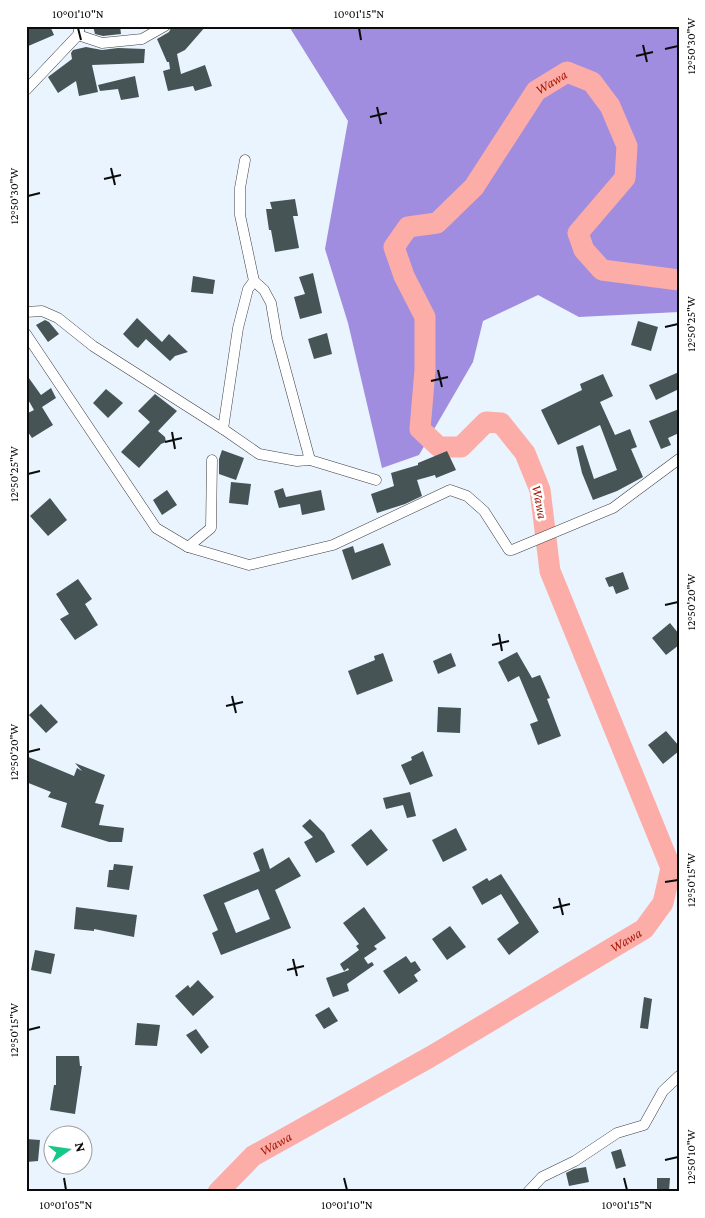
<svg xmlns="http://www.w3.org/2000/svg" width="705" height="1218" font-family="'Crimson Pro',serif">
	<style>
		.forest { fill: #a08ddf }
		.lines { fill: none; stroke-linecap: round; stroke-linejoin: round }
		.river { stroke: #fdada8; stroke-width: 21 }
		.building { fill: #465455; fill-rule: evenodd }
		.minor-casing { stroke: #3e3e3e; stroke-width: 11 }
		.minor { stroke: #fff; stroke-width: 10 }
		.ticks { fill: none; stroke: #0b0b0b; stroke-width: 2 }
		.labels { text-anchor: middle; stroke-width: 5; stroke-linejoin: round; paint-order: stroke }
		.water-label { font-size: 14px; font-style: italic; fill: #a81c09; stroke: #fff }
		.neatline { fill: none; stroke: #0b0b0b; stroke-width: 2 }
		.ticks-label { font-size: 12px; text-anchor: middle; fill: #0b0b0b }
	</style>
	<rect width="100%" height="100%" fill="#e9f4ff"/>
	<path class="forest" d="M292,26h387v286l-100,5 -41,-22 -55,26 -10,41 -54,93 -37,13 -34,-145 -23,-74 23,-128 -58,-93z"/>
	<g class="lines">
		<path class="river" id="s1" d="M218,1192l35,-36 177,-99 214,-128 19,-26 8,-35 -121,-297 -10,-81 -15,-37 -24,-30 -15,-1 -25,25h-22l-19,-18 5,-59v-53l-21,-41 -10,-29 14,-20 29,-4 37,-36 62,-96 31,-19 25,10 18,24 17,40 -2,32 -47,55 6,17 18,20 77,10"/>
	</g>
	<g class="building">
		<path d="M26,26h24l4,9 -28,12z"/>
		<path d="M93,26h27l1,8 -18,2 -8,-2z"/>
		<path d="M172,26h34l-21,24 -8,4 4,20 24,-9 7,21 -17,5 -2,-5 -25,5 -5,-20 7,-2 -1,-7h-2l-10,-23 12,-7z"/>
		<path d="M86,47l16,3 16,-2 27,1 -1,14 -52,2 6,27 -19,4 -3,-15 -18,12 -10,-16 24,-18 -1,-6 2,-3z"/>
		<path d="M135,76l4,21 -18,3 -3,-11 -18,2 -2,-6z"/>
		<path d="M295,199l3,17h-5l6,32 -24,4 -4,-22h-2l-3,-21h6l-2,-7z"/>
		<path d="M313,273l9,40 -22,6 -6,-22 11,-3 -6,-17z"/>
		<path d="M193,276l22,4 -2,14 -22,-2z"/>
		<path d="M137,318l25,24 7,-8 19,18 -13,4 -5,5 -24,-22 -8,9 -3,-2 -12,-12z"/>
		<path d="M45,320l4,2 10,12 -11,8 -12,-17z"/>
		<path d="M638,321l20,6 -7,24 -20,-6z"/>
		<path d="M327,333l5,21 -18,5 -6,-20z"/>
		<path d="M679,372v17l-23,11 -7,-15z"/>
		<path d="M26,374l15,21 10,-7 5,10 -14,9 11,18 -21,13 -6,-9v-15l8,-4 -8,-14z"/>
		<path d="M603,374l10,22 -13,6 15,33 15,-6 7,18 -6,2 12,28 -26,14 -24,9 -11,-27 -6,-26 7,-2 11,34 23,-9 -17,-45 -42,20 -17,-35 41,-20 -2,-6z"/>
		<path d="M106,389l17,14 -15,15 -15,-15z"/>
		<path d="M155,394l22,17 -19,20 7,6 1,5 -5,2 -22,24 -18,-16 29,-30 -12,-11z"/>
		<path d="M679,409v24l-11,5 3,7 -10,4 -12,-28z"/>
		<path d="M222,450l22,8 -8,22 -17,-6v-15z"/>
		<path d="M447,451l9,19 -20,8 -1,-3 -18,5 5,16 -17,8 -28,9 -6,-19 23,-8 -3,-13 27,-8v-2z"/>
		<path d="M231,482l20,2 -3,21 -19,-2z"/>
		<path d="M283,488l3,9 35,-7 4,20 -23,5 -2,-11 -21,4 -5,-17z"/>
		<path d="M167,490l10,15 -15,10 -9,-15z"/>
		<path d="M50,498l17,22 -19,16 -18,-20z"/>
		<path d="M383,543l8,22 -39,15 -10,-30 11,-4 2,7z"/>
		<path d="M623,572l6,17 -13,5 -3,-8 -4,1 -4,-9z"/>
		<path d="M78,579l14,20 -7,5 13,21 -23,15 -15,-21 9,-5 -13,-20z"/>
		<path d="M670,623l9,11v11l-13,10 -14,-17z"/>
		<path d="M517,652l15,26 8,-3 10,23 -3,1 14,37 -23,9 -8,-21 8,-3 -19,-45 -11,6 -10,-20z"/>
		<path d="M383,653l10,28 -36,14 -9,-24 27,-11 -1,-4z"/>
		<path d="M451,653l5,13 -18,8 -5,-13z"/>
		<path d="M41,704l17,18 -12,11 -17,-18z"/>
		<path d="M438,707l23,1 -1,25 -23,-1z"/>
		<path d="M666,731l13,15v5l-16,13 -15,-19z"/>
		<path d="M423,751l10,25 -23,9 -9,-20 11,-5 -1,-3z"/>
		<path d="M26,756l48,20 3,-8 5,3 -7,-8 30,12 -10,28 9,2 -5,20 25,3 -2,14h-13l-48,-15 6,-24 -19,-6 3,-5 -25,-10z"/>
		<path d="M410,792l6,24 -9,2 -4,-13 -17,4 -3,-11z"/>
		<path d="M310,819l14,14 11,19 -19,11 -12,-21 9,-5 -11,-11z"/>
		<path d="M456,828l11,22 -24,12 -11,-22z"/>
		<path d="M371,829l17,21 -21,16 -16,-21z"/>
		<path d="M263,848l7,21 19,-12 12,19 -26,14 16,38 -70,27 -9,-22 6,-3 -15,-35 57,-24 -7,-18zM258,889l12,30 -34,14 -12,-30z"/>
		<path d="M114,864l19,2 -4,24 -22,-3 2,-17h4z"/>
		<path d="M501,874l38,58 -30,23 -12,-16 22,-16 -18,-29 -19,11 -10,-18 15,-9 2,3z"/>
		<path d="M76,907l61,8 -3,22 -40,-8v2l-20,-2z"/>
		<path d="M364,907l22,31 -12,8 3,3 -13,9 4,6 4,-2 2,3 -27,19 2,7 -16,6 -7,-19 23,-8 -1,-2 -4,3 -4,-7 19,-14 -3,-4 3,-2 -16,-21z"/>
		<path d="M450,926l16,21 -19,13 -15,-21z"/>
		<path d="M35,950l20,4 -4,20 -20,-4z"/>
		<path d="M406,956l5,7 4,-2 6,9 -7,5 4,6 -19,13 -16,-23z"/>
		<path d="M198,980l16,17 -21,19 -18,-20 13,-11 2,3z"/>
		<path d="M644,997l8,2 -4,30 -8,-1z"/>
		<path d="M329,1007l9,14 -14,8 -9,-14z"/>
		<path d="M137,1023l23,2 -3,21 -22,-1z"/>
		<path d="M196,1029l13,18 -8,7 -15,-19z"/>
		<path d="M56,1056h23l1,10h2l-7,48 -25,-4 4,-25h2z"/>
		<path d="M26,1139l14,1 -2,21 -12,1z"/>
		<path d="M621,1149l5,17 -10,3 -5,-17z"/>
		<path d="M586,1167l3,15 -20,4 -3,-13 8,-4z"/>
		<path d="M657,1178h13l-1,13 -12,-1z"/>
	</g>
	<g class="lines">
		<g class="minor-casing">
			<g id="minor">
				<path d="M78,35l24,8 40,-4 23,-13"/>
				<path d="M26,90l52,-55 2,-9"/>
				<path d="M245,160l-5,28v27l14,66 10,9 7,13 6,35 33,122"/>
				<path d="M26,312l16,-1 16,7 35,28 130,83 36,25 38,7 13,-1 66,20"/>
				<path d="M26,334l130,194 32,19 23,-19 1,-68"/>
				<path d="M223,429l15,-101 10,-39 6,-8"/>
				<path d="M188,547l61,18 84,-20 117,-55 17,6 17,15 25,39h3l101,-42 66,-49"/>
				<path d="M528,1192l14,-15 33,-16 42,-28 27,-8 19,-34 16,-15"/>
			</g>
		</g>
		<use href="#minor" class="minor"/>
	</g>
	<path class="ticks" d="M78,28l3,12M359,28l2,12M643,45l4,17M665,49l13,-3M636,56l17,-4M377,107l4,17M370,117l17,-4M111,168l4,17M104,179l17,-4M28,196l12,-3M665,327l13,-3M438,370l4,17M431,381l17,-4M172,432l3,17M165,442l17,-4M28,474l12,-3M665,605l13,-3M499,634l3,17M492,645l17,-4M232,696l4,17M226,706l17,-4M28,752l12,-3M665,882l13,-2M559,898l4,17M553,908l17,-4M293,959l4,17M287,970l17,-4M28,1030l12,-3M665,1160l13,-3M64,1178l2,12M344,1178l3,12M624,1178l3,12"/>
	<g class="labels">
		<g class="water-label">
			<text dy="5" stroke="none"><textPath href="#s1" startOffset="1576">Wawa</textPath></text>
			<text transform="translate(540 502) rotate(79)" y="5">Wawa</text>
			<text dy="5" stroke="none"><textPath href="#s1" startOffset="481">Wawa</textPath></text>
			<text dy="5" stroke="none"><textPath href="#s1" startOffset="76">Wawa</textPath></text>
		</g>
	</g>
	<rect width="705" height="1218" fill="none" stroke="#ffffff" stroke-width="55"/>
	<g transform="translate(68 1150) rotate(77)"><circle r="24" fill="#ffffff" stroke="#9d9d9d"/>
	<path d="M0-4L9 19L0 12L-9 19Z" fill="#16c887"/>
	<text y="-8" font-size="14" font-weight="bold" text-anchor="middle" fill="#0b0b0b">N</text>
	</g>
	<rect x="28" y="28" width="650" height="1162" class="neatline"/>
	<g class="ticks-label">
		<text x="78" y="18">10°01'10"N</text>
		<text x="359" y="18">10°01'15"N</text>
		<text transform="translate(691 46) rotate(-90)" y="4">12°50'30"W</text>
		<text transform="translate(14 196) rotate(-90)" y="4">12°50'30"W</text>
		<text transform="translate(691 324) rotate(-90)" y="4">12°50'25"W</text>
		<text transform="translate(14 474) rotate(-90)" y="4">12°50'25"W</text>
		<text transform="translate(691 602) rotate(-90)" y="4">12°50'20"W</text>
		<text transform="translate(14 752) rotate(-90)" y="4">12°50'20"W</text>
		<text transform="translate(691 880) rotate(-90)" y="4">12°50'15"W</text>
		<text transform="translate(14 1030) rotate(-90)" y="4">12°50'15"W</text>
		<text transform="translate(691 1157) rotate(-90)" y="4">12°50'10"W</text>
		<text x="66" y="1209">10°01'05"N</text>
		<text x="347" y="1209">10°01'10"N</text>
		<text x="627" y="1209">10°01'15"N</text>
	</g>
</svg>
